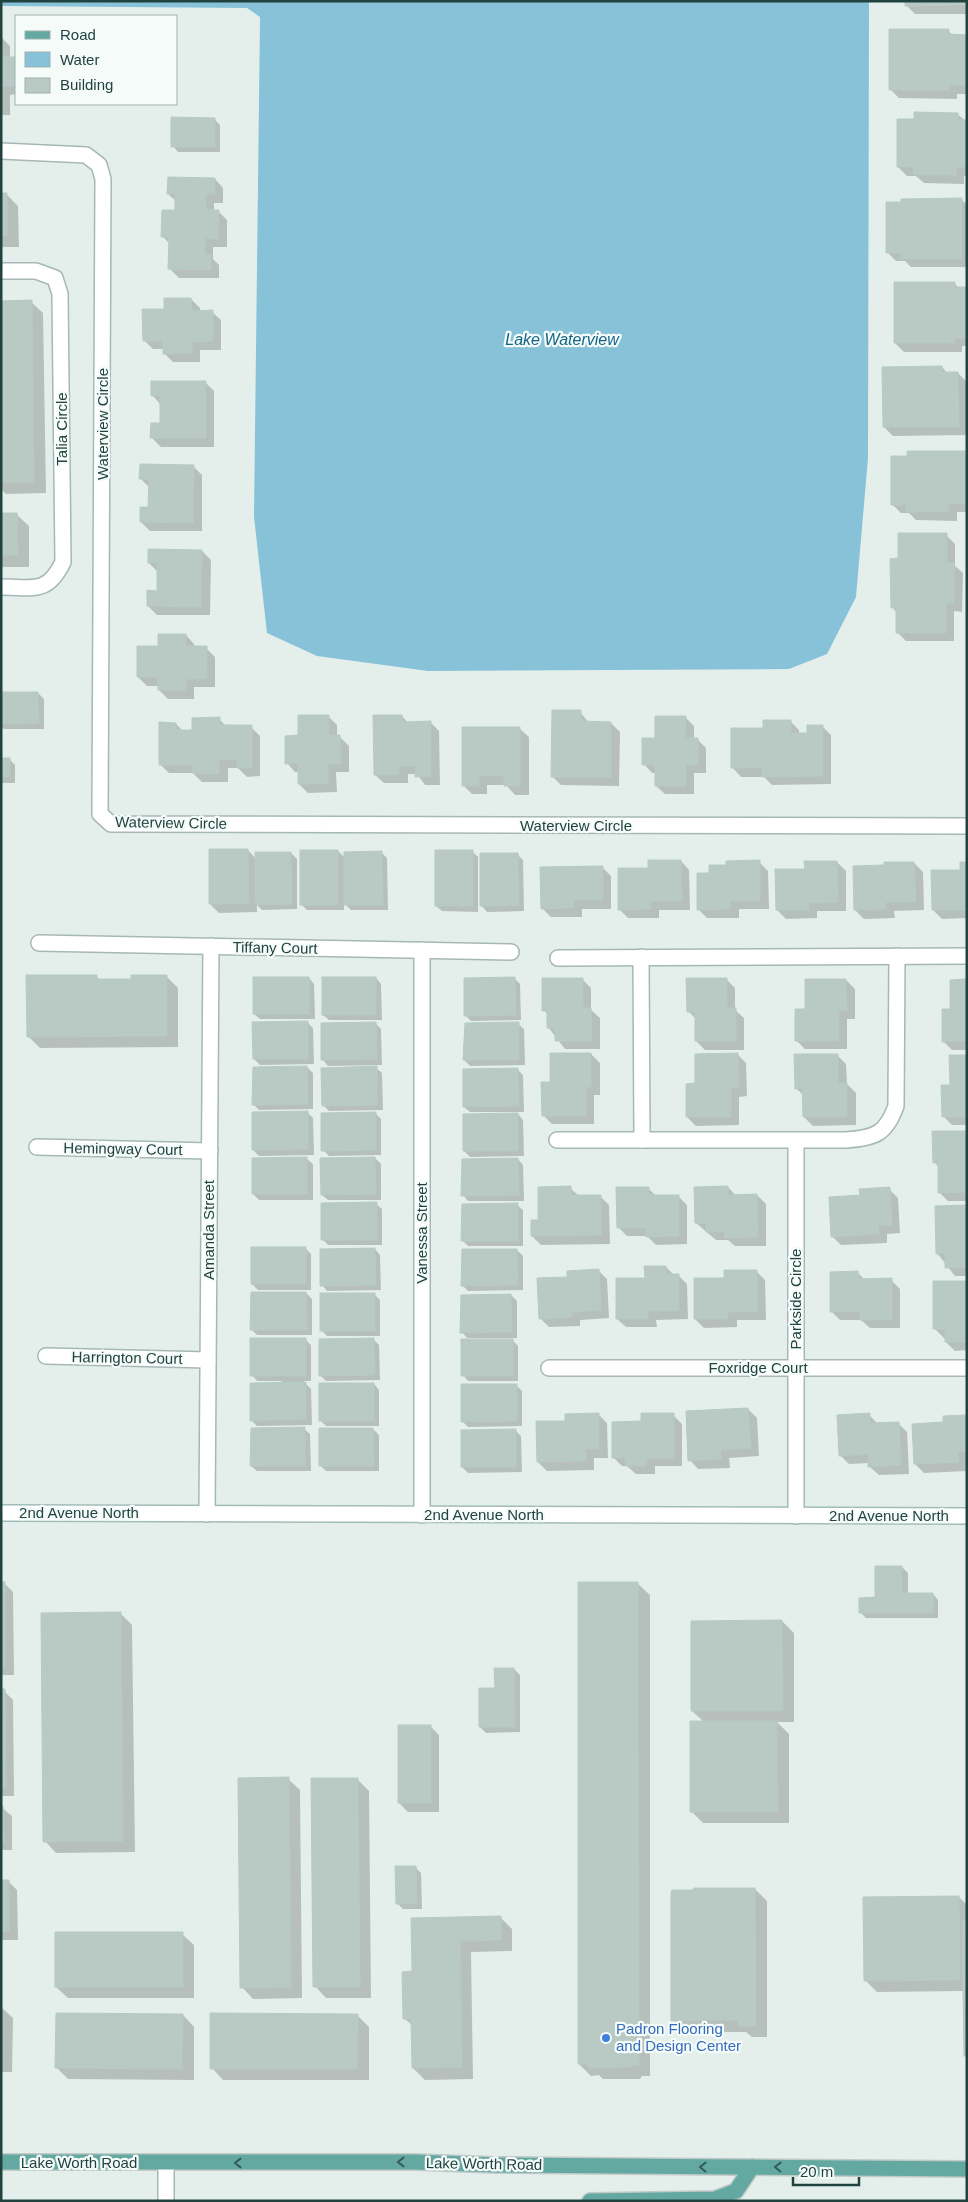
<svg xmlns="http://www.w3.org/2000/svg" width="968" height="2202" font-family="Arial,sans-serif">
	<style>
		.water { fill: #87c2d9 }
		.shadow { fill: #0003 }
		.building { fill: #b9cac5; stroke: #b6cac4 }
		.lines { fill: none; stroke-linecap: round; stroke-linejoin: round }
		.street-casing { stroke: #a6b8b5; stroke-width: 18 }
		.secondary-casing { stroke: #a1bcb7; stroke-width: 18 }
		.primary-casing { stroke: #c1cac9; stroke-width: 18 }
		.street { stroke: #fff; stroke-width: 15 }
		.secondary { stroke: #fff; stroke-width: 15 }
		.primary { stroke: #64a9a1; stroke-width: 15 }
		.oneway { stroke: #325c58 }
		.shop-dot { fill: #3f7fe0; stroke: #f5fbf9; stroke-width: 2 }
		.labels { text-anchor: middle; stroke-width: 4.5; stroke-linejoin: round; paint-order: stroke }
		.street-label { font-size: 15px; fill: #21433f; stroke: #f5fbf9 }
		.shop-label { font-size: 15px; fill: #366cbe; stroke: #f5fbf9; text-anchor: start }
		.water-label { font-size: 16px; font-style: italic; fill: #136487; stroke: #f5fbf9 }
	</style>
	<rect width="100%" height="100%" fill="#e4efec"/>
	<path class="water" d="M1,1h868l-1,457 -12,139 -29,57 -38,15 -361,2 -111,-15 -50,-23 -13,-116 6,-500 -13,-9 -246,-2z"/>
	<g class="shadow">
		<path d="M967,1v13h-52l-9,-9z"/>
		<path d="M948,31l6,5 13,2v56h-10v5l-58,-1 -9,-9z"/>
		<path d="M1,37l9,9v12l6,3v33l-6,1v20h-9z"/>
		<path d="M957,114l10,8v54h-3v8l-40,-1 -8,-7h-9l-9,-9 17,-47z"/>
		<path d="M214,119l6,6v27h-42l-5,-6z"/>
		<path d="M215,179l8,9v15h-9v8h4l9,9v27h-14v12l6,6v13h-40l-9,-9v-25l-8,-8 14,-25v-10l-8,-7z"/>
		<path d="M1,194h5l12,12 1,41h-18z"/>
		<path d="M962,200l5,5v62h-56l-6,-6h-9l-9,-9z"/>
		<path d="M954,283l5,5h8v58h-5v6h-58l-9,-9z"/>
		<path d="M191,299l9,9v4h12l9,8v30h-21v12h-27l-9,-9v-4h-11l-9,-9 22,-30z"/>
		<path d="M1,302h30l12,11 3,180 -40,1 -5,-5z"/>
		<path d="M942,367l6,7 10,-1 9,9v53l-74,1 -9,-9z"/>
		<path d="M205,382l9,9v56h-53l-9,-9 9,-14v-19l-8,-9z"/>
		<path d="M967,453v59h-10v9l-41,-1 -7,-7h-8l-9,-9z"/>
		<path d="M193,466l9,9v56h-52l-9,-9 8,-14 1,-20 -9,-9z"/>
		<path d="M1,515h16l12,11v41h-28z"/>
		<path d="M946,535l9,9v22l8,7 -1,39 -8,-1v30h-48l-9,-9v-19l-5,-6 7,-47z"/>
		<path d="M202,551l9,9 -1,55h-53l-9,-9 10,-14v-20l-9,-9z"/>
		<path d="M186,635l8,9 1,4h11l9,9v30h-21v12h-26l-9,-9v-4h-12l-9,-9 21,-29z"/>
		<path d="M1,693h37l6,6v30h-40l-3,-2z"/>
		<path d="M580,712l9,11h22l9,9 -1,54 -58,-1 -9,-9z"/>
		<path d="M328,716l9,9v12h3l9,9v26h-13l1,20 -29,1 -9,-9v-12h-4l-8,-9 12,-26z"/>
		<path d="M402,716l6,7h23l8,8 1,54h-15l-8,-11h-9v9h-24l-9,-8z"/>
		<path d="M685,717l9,9v13h3l9,9v25h-12v21h-29l-9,-8v-13h-4l-8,-9 12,-25z"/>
		<path d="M219,719l8,8h24l9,9v40l-13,1 -9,-9h-10v14h-26l-9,-9h-24l-9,-9 16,-40 7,7h10z"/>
		<path d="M790,721l9,9v4h9l14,-8 9,9v49l-59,1 -8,-8h-23l-8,-9 32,-39z"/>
		<path d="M520,729l9,8v58h-14l-9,-10h-19v9h-15l-9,-9z"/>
		<path d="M1,759h8l6,6v18h-14z"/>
		<path d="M248,850l8,9 35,-6 6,6v50l-35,1 -5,-5v7l-38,1 -9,-9z"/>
		<path d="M338,851l7,7 37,-5 5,5 1,52h-37l-7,-7v7h-37l-6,-6z"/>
		<path d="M472,851l6,6v55l-36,-1 -6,-5z"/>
		<path d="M517,854l6,6 1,51 -37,1 -5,-6z"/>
		<path d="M681,861l8,9 1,40h-31v8h-31l-9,-9 30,-40z"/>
		<path d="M759,862l9,9 1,38h-30v9h-32l-9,-9 12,-35 17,-8z"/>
		<path d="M837,862l9,9v40h-29v7l-31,1 -9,-9 29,-40z"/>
		<path d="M914,863l9,9 1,38 -30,1 1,7 -31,1 -9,-9 -1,-43z"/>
		<path d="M967,863v55l-25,1 -9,-9z"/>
		<path d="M602,867l9,9v33h-29v8h-31l-9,-9z"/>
		<path d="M96,976l4,4h32l34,-4 12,12v59l-138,1 -12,-12z"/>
		<path d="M309,978l5,6 1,35h-55l-6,-5z"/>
		<path d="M376,978l5,6 1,36h-53l-6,-5z"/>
		<path d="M515,979l5,5 1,36 -50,1 -6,-6z"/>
		<path d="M582,979l9,9v22l9,8v31h-35l-17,-22v-12l-4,-5z"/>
		<path d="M726,979l9,9v22l9,8v32h-39l-9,-9v-22l-8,-8z"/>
		<path d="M846,980l9,9v30h-8v30h-42l-9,-9z"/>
		<path d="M967,981v69h-15l-9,-9 8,-31z"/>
		<path d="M307,1022l6,6 1,36 -54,1 -6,-6z"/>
		<path d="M375,1023l6,6 1,36 -54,1 -5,-6z"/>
		<path d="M518,1024l6,5 1,36 -55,1 -6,-6z"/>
		<path d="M591,1054l9,9v32h-6v29h-42l-9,-9 8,-32z"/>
		<path d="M737,1054l9,9 1,33 -8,1v28l-43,1 -9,-9z"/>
		<path d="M837,1055l9,9 1,20 9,9v32l-43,1 -9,-9v-21l-8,-8z"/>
		<path d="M967,1056v69h-15l-9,-9 8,-30z"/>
		<path d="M307,1067l6,6v36l-54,1 -6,-6z"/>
		<path d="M376,1068l6,5 1,37 -54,1 -6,-6z"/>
		<path d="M517,1069l6,6 1,37h-54l-6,-5z"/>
		<path d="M307,1112l6,6 1,37 -55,1 -6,-6z"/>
		<path d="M375,1113l6,6v36l-52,1 -6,-6z"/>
		<path d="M518,1114l5,6 1,36 -54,1 -6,-6z"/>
		<path d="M967,1132v69h-19l-9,-9v-25l-5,-5z"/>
		<path d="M375,1158l6,6v36h-53l-6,-5z"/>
		<path d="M307,1159l6,5v36h-54l-6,-6z"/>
		<path d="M518,1159l5,6 1,36h-56l-5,-6z"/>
		<path d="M728,1187l8,9 21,-1 9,9v42h-31l-7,-6h-12l-20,-17z"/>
		<path d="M570,1188l9,8h21l9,9 1,39 -69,1 -9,-9 7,-15z"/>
		<path d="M648,1188l9,9 21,-1 9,9v39l-31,1 -9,-9h-20l-9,-9z"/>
		<path d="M889,1189l9,9 2,35 -13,1v9l-46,2 -9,-9z"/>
		<path d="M376,1204l6,5v36h-54l-6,-6z"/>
		<path d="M517,1205l6,5v36h-55l-6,-6z"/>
		<path d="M967,1207v69h-12l-18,-23z"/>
		<path d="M305,1248l6,6v36h-53l-6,-6z"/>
		<path d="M375,1249l5,6 1,35 -54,1 -5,-6z"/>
		<path d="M517,1250l6,6v34l-55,1 -6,-6z"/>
		<path d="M666,1267l8,8h4l9,9 1,35 -32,1 1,7h-31l-9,-8 29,-40z"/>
		<path d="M598,1270l9,9 2,39 -29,2v6l-31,1 -9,-9 28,-40z"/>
		<path d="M756,1271l9,9 1,40h-29v7l-33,1 -9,-9 30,-40z"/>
		<path d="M858,1273l7,7h26l9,9v39h-30l-9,-8h-21l-9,-9z"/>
		<path d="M967,1282v68l-12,1 -9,-9v-4h-2l-9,-9z"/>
		<path d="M306,1293l6,6v36h-55l-5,-5z"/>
		<path d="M374,1294l6,6v36h-53l-6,-6z"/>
		<path d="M511,1295l6,6v37h-50l-5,-6z"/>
		<path d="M305,1339l6,6v36h-8l8,8 1,36 -55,1 -6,-6 31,-39h-25l-5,-6z"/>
		<path d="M373,1339l6,6 1,35 -54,1 -6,-6z"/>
		<path d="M512,1340l6,6v35h-50l-5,-6z"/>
		<path d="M374,1384l5,6v36h-53l-6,-6z"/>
		<path d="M516,1385l6,6v35l-54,1 -6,-6z"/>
		<path d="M748,1409l9,9 2,38 -30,2 1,10 -32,1 -8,-9z"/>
		<path d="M598,1414l9,9 1,35h-14v12l-47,1 -9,-9 29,-40z"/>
		<path d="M673,1415l9,9v42h-27v8h-19l-9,-8h-5l-9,-9 29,-34z"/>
		<path d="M869,1415l9,9 20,-1 9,9 2,42 -30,1 -9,-8 -1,-4 -20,1 -9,-9z"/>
		<path d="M967,1416v55l-43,2 -9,-9 29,-41z"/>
		<path d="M304,1429l6,5 1,37h-54l-6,-5z"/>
		<path d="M373,1429l6,6v36h-53l-6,-6z"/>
		<path d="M515,1430l6,6 1,36 -54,1 -6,-6z"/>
		<path d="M902,1567l6,6v21h25l5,6v18h-72l-6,-6 17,-13z"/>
		<path d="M1,1583h3l9,9 1,83h-13z"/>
		<path d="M638,1584l12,11v481h-8l-2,3h-37l-4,-4 -8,1 -12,-12z"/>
		<path d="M120,1613l12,12 3,227 -79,1 -11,-12z"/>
		<path d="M782,1621l12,12v89h-17l12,12v89h-86l-11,-11 12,-90 -12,-11z"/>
		<path d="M514,1669l6,6v57l-34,1 -6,-6 16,-38z"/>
		<path d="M1,1691h3l9,9 1,96h-13z"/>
		<path d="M430,1726l9,9v77h-31l-9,-9z"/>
		<path d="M288,1779l12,11 2,208 -49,1 -11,-12z"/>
		<path d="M357,1779l12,12 2,207h-45l-11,-12z"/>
		<path d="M1,1807l11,9v34h-11z"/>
		<path d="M415,1867l6,6 1,36h-19l-6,-6z"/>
		<path d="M1,1881h7l9,9 1,50h-17z"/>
		<path d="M755,1889l12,12v136h-15l-6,-5h-62l-12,-12z"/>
		<path d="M959,1897l8,8v153l-2,-2 -1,-65 -87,1 -12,-12z"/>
		<path d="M500,1917l12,12v22l-41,1 2,127 -48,1 -12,-12v-42l-9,-8 9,-45 -1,-54z"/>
		<path d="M182,1934l12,11v53h-126l-12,-11z"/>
		<path d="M1,2007l12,11 -1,54h-11z"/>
		<path d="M183,2015l11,12v53l-126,-1 -12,-12z"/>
		<path d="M357,2015l12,12v53h-146l-11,-12z"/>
	</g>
	<g class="building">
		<path d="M905,1h62v4l-62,1z"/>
		<path d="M889,29h60v5l17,1 -1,50h-16v5h-60z"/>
		<path d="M1,36l1,21h13v29h-14v21z"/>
		<path d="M914,112l44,1v7h9v47h-11v8h-43l1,-8h-17v-48h17z"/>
		<path d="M171,117l44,1v29h-44z"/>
		<path d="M168,177l47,1v16h-9v16h13l-1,29 -13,-1v17h6v15l-43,-1 1,-32h-8l1,-27h13v-16h-8z"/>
		<path d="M1,193h6v42l-6,1z"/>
		<path d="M962,198v61h-61v-6h-15v-51h15v-3z"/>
		<path d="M894,282h61v5h12v51h-13v5h-60z"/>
		<path d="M164,298h27l1,13 21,-1v31l-21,1v11l-29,1v-13h-20l-1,-32h22z"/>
		<path d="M32,300l2,182h-33v-181z"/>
		<path d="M942,366l1,6h15l1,55h-76l-1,-60z"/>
		<path d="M151,381h55v57h-56l1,-15h9v-27h-9z"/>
		<path d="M907,451h60v53l-18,-1 -1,9h-42v-7h-15v-49h16z"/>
		<path d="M140,464l54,1 -1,58 -53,-1v-15h8l1,-28h-10z"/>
		<path d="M1,513h16l1,42h-17z"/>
		<path d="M898,533h49v30h7v40h-8v30h-50v-26l-5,1 -1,-49 8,-1z"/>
		<path d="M148,549l54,1 -1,57 -54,-1v-16l10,1v-28h-9z"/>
		<path d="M158,634h28v12h21v33h-21v11h-28l-1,-13h-20v-31h21z"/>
		<path d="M1,692h37l1,31 -38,1z"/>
		<path d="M552,710h29v11l30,1v55h-60z"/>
		<path d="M298,715h31v20h11l1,29h-13v20h-30v-21l-13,1v-28l13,-1z"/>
		<path d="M373,715h29l1,7 28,-1v55l-16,1v-11h-16v9h-25z"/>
		<path d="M655,716h31l-1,22h13v27h-12v21h-31v-21h-13v-27h13z"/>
		<path d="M220,717v8h32v43h-15v-8h-18v14l-27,-1v-8h-33v-43l17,1v7h16v-12z"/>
		<path d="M763,720h28v13h16v-8h16v51l-61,1v-9h-31v-40h32z"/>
		<path d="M462,727h58v59h-16v-10h-25v10h-17z"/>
		<rect x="1" y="758" width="9" height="19"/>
		<path d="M209,849h39l1,55h-40z"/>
		<rect x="300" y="850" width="38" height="55"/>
		<rect x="435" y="850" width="38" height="56"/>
		<path d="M382,851l1,54h-39v-53z"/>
		<path d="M255,852h36l1,52 -37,1z"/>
		<path d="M480,853h38l1,53h-39z"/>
		<path d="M648,860h33l1,41h-31v8l-33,1v-42h30z"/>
		<path d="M760,860v41h-30v8l-33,1v-37h12v-8h17v-4z"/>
		<path d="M804,861h33l1,41 -29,1v7h-33l-1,-41h30z"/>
		<path d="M884,862h30l2,40h-30v7l-32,1 -1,-44 31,-1z"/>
		<path d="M960,862h7l-1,48h-34l-1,-40h29z"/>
		<path d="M603,866v34h-29v8l-33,1 -1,-42z"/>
		<path d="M26,975h71v4h34v-4h36v61l-140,1z"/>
		<rect x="253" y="977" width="56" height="37"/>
		<rect x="322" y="977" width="54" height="38"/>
		<path d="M515,977l1,38 -52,1v-38z"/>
		<path d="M542,978h41v30h8l1,33h-37v-13h-8v-17h-5z"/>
		<path d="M686,978h41v30h9v33h-41v-29h-8z"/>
		<path d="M805,979h41l1,32 -8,-1v31h-44v-32h10z"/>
		<path d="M967,979v62l-25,1v-33h8v-29z"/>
		<path d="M308,1021v38h-55l-1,-37z"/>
		<path d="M376,1022l1,37 -56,1v-37z"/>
		<path d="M519,1022v38h-56l2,-37z"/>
		<path d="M550,1053h41v34h-5v29h-44l-1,-34h9z"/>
		<path d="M738,1053l1,35h-8v29h-45v-33l9,-1v-29z"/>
		<path d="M794,1054h44v29h9v34h-44l-1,-29 -7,1z"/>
		<path d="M949,1055h18v62h-25l-1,-32h9z"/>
		<path d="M307,1066l1,38 -56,1 1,-38z"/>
		<path d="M377,1066v39l-55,1 -1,-38z"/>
		<path d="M518,1068l1,38 -56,1v-38z"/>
		<path d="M308,1111v38l-56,1v-38z"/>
		<path d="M376,1112v38l-55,1v-38z"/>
		<path d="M518,1113v38h-55v-37z"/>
		<path d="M932,1131h35v61l-29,1v-31l-5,1z"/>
		<path d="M307,1157v37h-55v-36z"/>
		<path d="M375,1157l1,37 -55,1 -1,-37z"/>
		<path d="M518,1158l1,37 -58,1 1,-37z"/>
		<path d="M571,1186v9h30v40l-70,1v-16h7v-33z"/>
		<path d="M728,1186v9l29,-1 1,43 -34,1 1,-6h-19v-9h-11l-1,-36z"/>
		<path d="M616,1187h33v8h30v41l-33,1v-9h-29z"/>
		<path d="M890,1187l2,38 -14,1 1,8 -48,3 -2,-40 31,-2 -1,-6z"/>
		<path d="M377,1202v38h-56v-37z"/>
		<path d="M518,1203v38h-57l1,-37z"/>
		<path d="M967,1205v62l-22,1v-15l-9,1 -1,-48z"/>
		<rect x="251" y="1247" width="55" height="37"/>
		<path d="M375,1248l1,37 -56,1v-37z"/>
		<path d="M462,1249h55l1,36 -57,1z"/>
		<path d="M644,1266h22v8h13v37h-31v8h-32v-41h29z"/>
		<path d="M599,1269l2,41 -29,2v5l-33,2 -2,-41 30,-1v-6z"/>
		<path d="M724,1270h33v42h-29v7h-34v-41h30z"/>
		<path d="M858,1271v8l34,-1v42h-32v-9l-30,1v-40z"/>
		<path d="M933,1281h34v61h-22v-13h-12z"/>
		<path d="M251,1292h55l1,38h-57z"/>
		<rect x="320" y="1293" width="55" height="38"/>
		<path d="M511,1294l1,38 -52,1 1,-38z"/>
		<rect x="250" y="1338" width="56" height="38"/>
		<path d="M374,1338l1,37 -56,1v-37z"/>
		<rect x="461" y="1339" width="52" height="37"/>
		<path d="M306,1382v37l-56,2v-38z"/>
		<rect x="319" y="1383" width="55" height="38"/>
		<path d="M461,1384h56v37l-56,1z"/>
		<path d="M748,1408l3,40 -30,2v9l-33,2 -2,-50z"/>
		<path d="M599,1413v36h-13v12l-49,1 -1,-41h29v-7z"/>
		<path d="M641,1413h33v45h-27l-1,8h-20l-1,-8h-13v-36l29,-1z"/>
		<path d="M870,1413v10l29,-1 2,43 -33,2v-13l-29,2 -2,-41z"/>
		<path d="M967,1415v37h-9l1,10 -45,2 -2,-40 31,-2v-6z"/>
		<path d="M305,1427v39h-55l1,-38z"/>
		<path d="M319,1428h54l1,38h-55z"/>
		<path d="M516,1429v38h-55v-37z"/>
		<path d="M875,1566h27v27h31v20h-74v-15l16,-1z"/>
		<rect x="1" y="1582" width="4" height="84"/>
		<path d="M578,1582h60l1,483h-8v2h-3l-38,1 -4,-4h-8z"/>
		<path d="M121,1612l2,229 -80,1 -2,-229z"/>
		<path d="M782,1620l1,91h-92v-90z"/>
		<path d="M494,1668h20l1,59h-36v-39h16z"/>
		<path d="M1,1689h4l1,98h-5z"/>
		<path d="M690,1721h87l1,91h-88z"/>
		<rect x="398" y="1725" width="33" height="78"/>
		<path d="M289,1777l2,210 -51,1 -2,-210z"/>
		<path d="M311,1778h47l2,209h-47z"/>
		<path d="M1,1806h2l1,36h-3z"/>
		<path d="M395,1866h21l1,37 -21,1z"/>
		<path d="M1,1880h8v51l-8,1z"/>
		<path d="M694,1888h61l1,138h-18v-6l-67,1v-129l1,-2h21z"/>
		<path d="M959,1896l1,84 -96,1 -1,-84z"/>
		<path d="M501,1916v24l-41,1 2,126 -50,1 -1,-49h-8l-1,-47 10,-1 -1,-53z"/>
		<path d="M962,1921h5v135h-3z"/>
		<rect x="55" y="1932" width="128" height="55"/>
		<path d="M56,2013l127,1 -1,55 -127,-1z"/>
		<path d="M210,2013l148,1 -1,55h-147z"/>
	</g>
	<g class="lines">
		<g class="street-casing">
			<g id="street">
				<path d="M1,151l85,4 13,10 4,14 -3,635 11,10 856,2"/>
				<path d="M1,271h35l19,7 5,16 3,268c-16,33 -30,25 -62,25"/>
				<path d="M39,943l472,9"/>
				<path d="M422,950v565"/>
				<path d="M641,957l1,183"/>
				<path d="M558,958l409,-2"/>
				<path d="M557,1140h289c29,-2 40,-6 50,-34l1,-150"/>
				<path d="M796,1141v375"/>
				<path d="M37,1147l173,4"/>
				<path d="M46,1356l162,4"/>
				<path d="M549,1368h418"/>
				<path d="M207,1514l4,-568"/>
				<path d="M166,2201v-38"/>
			</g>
		</g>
		<g class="secondary-casing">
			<path id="secondary" d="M1,1513l966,3"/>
		</g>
		<g class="primary-casing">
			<g id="primary">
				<path d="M1,2162h414l82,3 470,4"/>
				<path d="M590,2201l125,-2 21,-8 16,-24"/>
			</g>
		</g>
		<use href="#street" class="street"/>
		<use href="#secondary" class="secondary"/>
		<use href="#primary" class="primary"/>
	</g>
	<defs><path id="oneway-chevron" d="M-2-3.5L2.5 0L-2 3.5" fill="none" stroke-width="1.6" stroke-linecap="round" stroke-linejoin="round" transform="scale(1.25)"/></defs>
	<g class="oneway">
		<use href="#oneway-chevron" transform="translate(401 2162) rotate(180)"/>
		<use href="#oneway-chevron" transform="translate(238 2163) rotate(180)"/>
		<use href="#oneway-chevron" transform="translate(703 2167) rotate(-179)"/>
		<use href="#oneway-chevron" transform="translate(778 2167) rotate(-179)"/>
	</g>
	<circle class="shop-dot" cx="606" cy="2038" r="5"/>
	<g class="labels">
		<g class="street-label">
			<text transform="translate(103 424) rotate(-90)" y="5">Waterview Circle</text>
			<text transform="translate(62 429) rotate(-90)" y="5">Talia Circle</text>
			<text transform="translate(171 823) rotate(1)" y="5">Waterview Circle</text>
			<text x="576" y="831">Waterview Circle</text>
			<text transform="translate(275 948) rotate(1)" y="5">Tiffany Court</text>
			<text transform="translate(123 1149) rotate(1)" y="5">Hemingway Court</text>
			<text transform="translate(209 1230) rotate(-90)" y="5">Amanda Street</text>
			<text transform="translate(422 1233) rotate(-90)" y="5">Vanessa Street</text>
			<text transform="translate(796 1299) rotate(-90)" y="5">Parkside Circle</text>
			<text transform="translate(127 1358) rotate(1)" y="5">Harrington Court</text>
			<text x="758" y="1373">Foxridge Court</text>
			<text x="79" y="1518">2nd Avenue North</text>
			<text x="484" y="1520">2nd Avenue North</text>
			<text x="889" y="1521">2nd Avenue North</text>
			<text x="79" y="2168">Lake Worth Road</text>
			<text transform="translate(484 2164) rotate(1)" y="5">Lake Worth Road</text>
		</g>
		<g class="shop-label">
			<text x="616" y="2034">Padron Flooring<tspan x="616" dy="17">and Design Center</tspan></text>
		</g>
		<g class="water-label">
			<text x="562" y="345">Lake Waterview</text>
		</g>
	</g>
	<rect width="968" height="2202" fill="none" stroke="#21433f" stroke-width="5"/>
	<rect x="15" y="15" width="162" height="90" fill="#f5fbf9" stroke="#a0b1af"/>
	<rect x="25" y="31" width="25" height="8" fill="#64a9a1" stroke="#a0b1af"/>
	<text x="60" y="40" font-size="15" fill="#21433f">Road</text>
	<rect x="25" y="52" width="25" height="15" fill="#87c2d9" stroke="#a0b1af"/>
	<text x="60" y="65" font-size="15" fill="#21433f">Water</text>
	<rect x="25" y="78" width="25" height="15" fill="#b9cac5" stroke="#a0b1af"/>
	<text x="60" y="90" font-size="15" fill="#21433f">Building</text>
	<path d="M793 2177v8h66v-8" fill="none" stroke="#21433f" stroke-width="2.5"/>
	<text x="800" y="2177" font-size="15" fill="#21433f" stroke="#f5fbf9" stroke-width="4" paint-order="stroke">20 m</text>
</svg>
